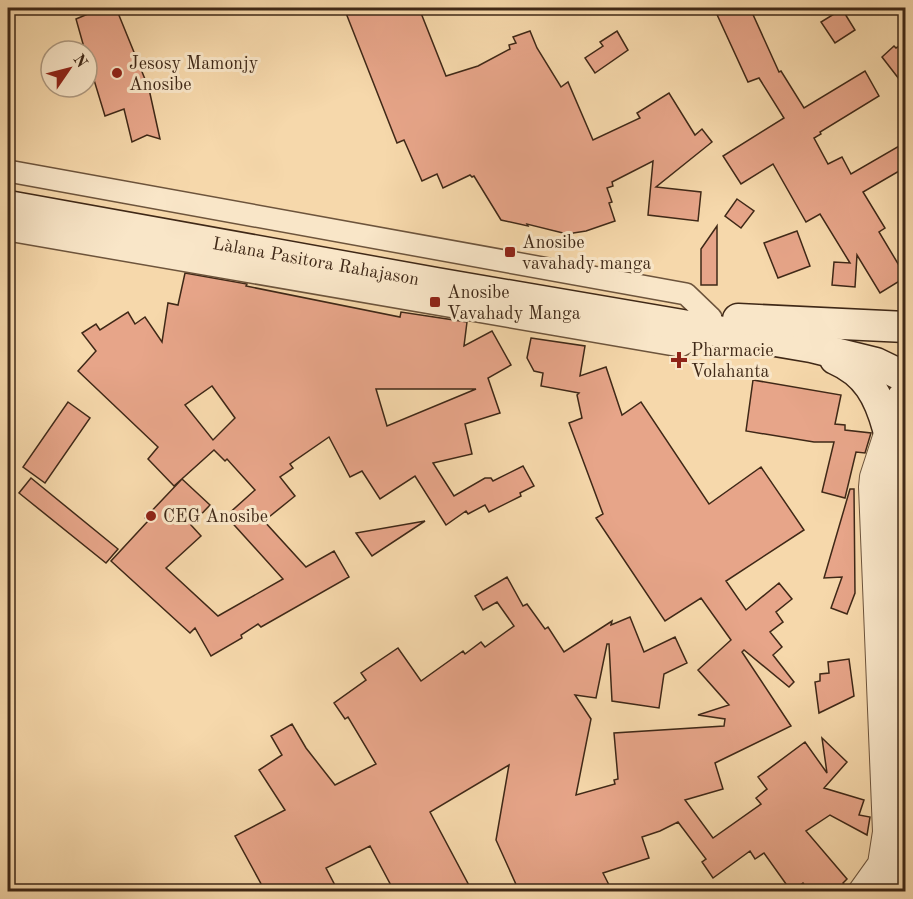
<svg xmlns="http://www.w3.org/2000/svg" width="913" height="899" font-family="'Old Standard TT',serif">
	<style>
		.building { fill: #e7a589; stroke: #3f2817; stroke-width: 1.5; fill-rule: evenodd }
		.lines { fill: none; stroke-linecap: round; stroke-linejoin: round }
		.minor-casing { stroke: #6d543c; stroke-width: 24 }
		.tertiary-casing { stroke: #6d543c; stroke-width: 28 }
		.secondary-casing { stroke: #3f2817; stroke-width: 33 }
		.minor { stroke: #f9e6c8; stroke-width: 21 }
		.tertiary { stroke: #f9e6c8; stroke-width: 26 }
		.secondary { stroke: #f9e6c8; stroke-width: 30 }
		.poi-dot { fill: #8f2418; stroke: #f9e6c8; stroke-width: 2 }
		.labels { text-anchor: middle; stroke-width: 6; stroke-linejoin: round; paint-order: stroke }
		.poi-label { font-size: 18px; fill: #3f2817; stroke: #f9e6c8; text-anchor: start }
		.street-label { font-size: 18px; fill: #3f2817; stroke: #f9e6c8 }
	</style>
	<rect width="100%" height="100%" fill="#f6d8ab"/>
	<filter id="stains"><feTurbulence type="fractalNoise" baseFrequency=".00333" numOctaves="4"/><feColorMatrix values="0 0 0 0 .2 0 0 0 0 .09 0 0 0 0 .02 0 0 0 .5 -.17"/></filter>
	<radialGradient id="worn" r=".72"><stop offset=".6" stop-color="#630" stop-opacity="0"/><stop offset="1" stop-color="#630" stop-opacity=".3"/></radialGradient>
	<g class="building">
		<path d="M102,8h14l33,81 11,50 -13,-4 -15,7 -8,-33 -19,7 -18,-59v-6h-2l-9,-32z"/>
		<path d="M344,8h75l27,68 32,-10 32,-17 -1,-4 7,-2 -3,-6 17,-6 7,17 24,39 7,-5 25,58 47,-22 -3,-5 32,-20 26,42 7,-6 10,13 -56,45 45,5 -3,29 -50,-6 5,-54 -41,21 1,4 -6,2 5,14 -3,1 6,18 -29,10 -19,3 -40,-10 1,2 -27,-6 -27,-44 -2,1 -2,-2 -27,13 -6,-14 -15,7 -18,-41 -7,3z"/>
		<path d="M714,8h36l29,64 2,-1 23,37 61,-37 14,25 -59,36 1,2 -7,4 14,26 14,-7 9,17 55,-32v25l-43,25 22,36 -6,4 27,45 -26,16 -23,-38 -2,32 -23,-2 2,-23 16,1 -30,-49 -14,8 -33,-58 -32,20 -18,-28 61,-38 -25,-40 -11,4z"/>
		<path d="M842,9l13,21 -20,13 -14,-21z"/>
		<path d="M617,31l11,19 -33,23 -10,-15 18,-12 -3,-4z"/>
		<path d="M906,42v46l-24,-31 12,-11 2,2z"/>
		<path d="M737,199l17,12 -13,17 -16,-12z"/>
		<path d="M717,226v59h-16v-36z"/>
		<path d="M797,231l13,35 -32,12 -14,-35z"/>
		<path d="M185,273l62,11 -1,2 154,31 1,-5 66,10 -3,24 28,-15 19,34 -23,13 12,35 -35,11 7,30 -39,9 21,33 31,-18h6l2,3 30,-15 11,20 -14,7 1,3 -32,16 -4,-7 -17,9 -2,-3 -20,14 -31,-49 -35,23 -18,-28 -12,6 -21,-40 -39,27 3,4 -13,9 15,19 -31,25 42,46 28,-16 15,26 -88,50 -3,-3 -17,11 1,3 -31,18 -16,-28 -5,5 -79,-72 37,-40 -3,-3 37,-39 28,26 -19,20 10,11 -35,32 52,48 65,-37 -57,-63 29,-26 -28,-31 -2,2 -11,-11 -40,36 -26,-27 10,-12 -80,-76 18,-20 -14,-18 14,-9 4,6 28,-18 7,12 10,-7 17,25 6,-39 10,2zM212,386l23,32 -22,22 -28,-35zM376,389h100l-89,37z"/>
		<path d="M531,338l54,8 -5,30 26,-9 16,48 19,-13 68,102 52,-37 43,63 -78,51 20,29 33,-27 13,16 -16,13 7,10 -13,10 12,15 -9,8 21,27 -5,5 -45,-37 -2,2 49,74 -76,37 8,26 -38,11 28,38 48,-34 -5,-6 11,-9 -9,-12 47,-35 22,31 -5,-35 25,24 -23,26 40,12 -5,15 11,2 -3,18 -37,-20 -24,16 41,48 -4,4 4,5 -1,3h-37l-6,-8 -12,8 -27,-38 -9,6 -5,-8 -37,27 -11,-16 4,-3 -28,-37 -18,9 -18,6 7,21 -46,15 9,18h-93l-23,-51 13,-75 -79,47 42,79h-78l-24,-45 -44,22 12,23h-73l-30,-55 50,-26 -26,-40 23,-15 -11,-19 21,-12 14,24 29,37 41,-21 -28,-47 -3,2 -11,-16 32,-23 -5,-7 37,-25 23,33 42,-30 2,3 16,-12 4,5 29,-21 -17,-24 -14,8 -8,-14 32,-19 16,29 4,-2 18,25 3,-2 16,25 48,-31 -1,4 19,-8 14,35 31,-15 12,26 -23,11 -5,34 -47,-7 -3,-57h-2l-11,54 -21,-3 16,24 -15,76 39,-11 -1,-4 4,-1 -4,-46 110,-7 1,-7 -27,-4 31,-10 -31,-35 33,-30 -30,-42 -36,23 -69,-103 7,-4 -34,-91 13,-5 -5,-23 2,-2 -38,-7 2,-13 -9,-2 -7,-13z"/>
		<path d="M753,380l88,15 -6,29 10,1v5l26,3 -6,20 -9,-1 -11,46 -23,-6 12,-50h-20l-68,-11z"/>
		<path d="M68,402l22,16 -45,65 -22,-16z"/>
		<path d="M31,478l87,71 -12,14 -87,-70z"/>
		<path d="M850,489h4l1,104 -8,21 -16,-6 11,-31 -18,1z"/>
		<path d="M425,521l-53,35 -16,-23z"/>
		<path d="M849,659l5,37 -35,17 -4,-31 5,-1v-7l9,-1 -1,-11z"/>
	</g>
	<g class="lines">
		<g class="minor-casing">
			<g id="minor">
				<path d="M8,171l678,123 25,24"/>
				<path d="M8,230l672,116 28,-15"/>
			</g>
		</g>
		<g class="tertiary-casing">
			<g id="tertiary">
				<path d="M906,448l-10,26 -2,37 12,342"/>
				<path d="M861,892l20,-28 5,-32 -14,-345 1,-10 25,-77 8,-10"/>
				<path d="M891,892l12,-22 3,-12"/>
			</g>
		</g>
		<g class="secondary-casing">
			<g id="secondary">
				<path d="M8,206l428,77 375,64 65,16 29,14"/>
				<path d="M738,319l168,8"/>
				<path d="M835,359c32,14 44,37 53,70"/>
			</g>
		</g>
		<use href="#minor" class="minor"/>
		<use href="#tertiary" class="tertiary"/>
		<use href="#secondary" class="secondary"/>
	</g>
	<g class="poi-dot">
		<circle cx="117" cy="73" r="6"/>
		<rect x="504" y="246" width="12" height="12" rx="3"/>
		<rect x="429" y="296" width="12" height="12" rx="3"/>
		<path d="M676 351h6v6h6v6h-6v6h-6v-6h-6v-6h6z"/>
		<circle cx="151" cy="516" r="6"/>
	</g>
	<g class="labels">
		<g class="poi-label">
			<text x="129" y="69">Jesosy Mamonjy<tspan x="129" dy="21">Anosibe</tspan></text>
			<text x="522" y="248">Anosibe<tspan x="522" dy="21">vavahady manga</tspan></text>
			<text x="447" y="298">Anosibe<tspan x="447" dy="21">Vavahady Manga</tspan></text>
			<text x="691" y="356">Pharmacie<tspan x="691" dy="21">Volahanta</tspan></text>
			<text x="163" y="522">CEG Anosibe</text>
		</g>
		<g class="street-label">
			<text transform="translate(316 261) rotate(10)" y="6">Làlana Pasitora Rahajason</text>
		</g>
	</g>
	<rect width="913" height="899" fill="none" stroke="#f6d8ab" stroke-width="30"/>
	<rect x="9" y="9" width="895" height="881" fill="none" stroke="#3f2817" stroke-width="3"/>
	<rect x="15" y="15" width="883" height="869" fill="none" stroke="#3f2817" stroke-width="1.5"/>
	<g transform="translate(69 69) rotate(55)"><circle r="28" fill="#f9e6c8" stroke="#af9a81" stroke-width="1.5"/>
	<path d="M0-4.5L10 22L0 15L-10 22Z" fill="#8f2418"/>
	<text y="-9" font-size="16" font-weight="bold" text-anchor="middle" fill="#3f2817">N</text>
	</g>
	<rect width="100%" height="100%" filter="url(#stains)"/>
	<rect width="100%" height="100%" fill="url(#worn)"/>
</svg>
